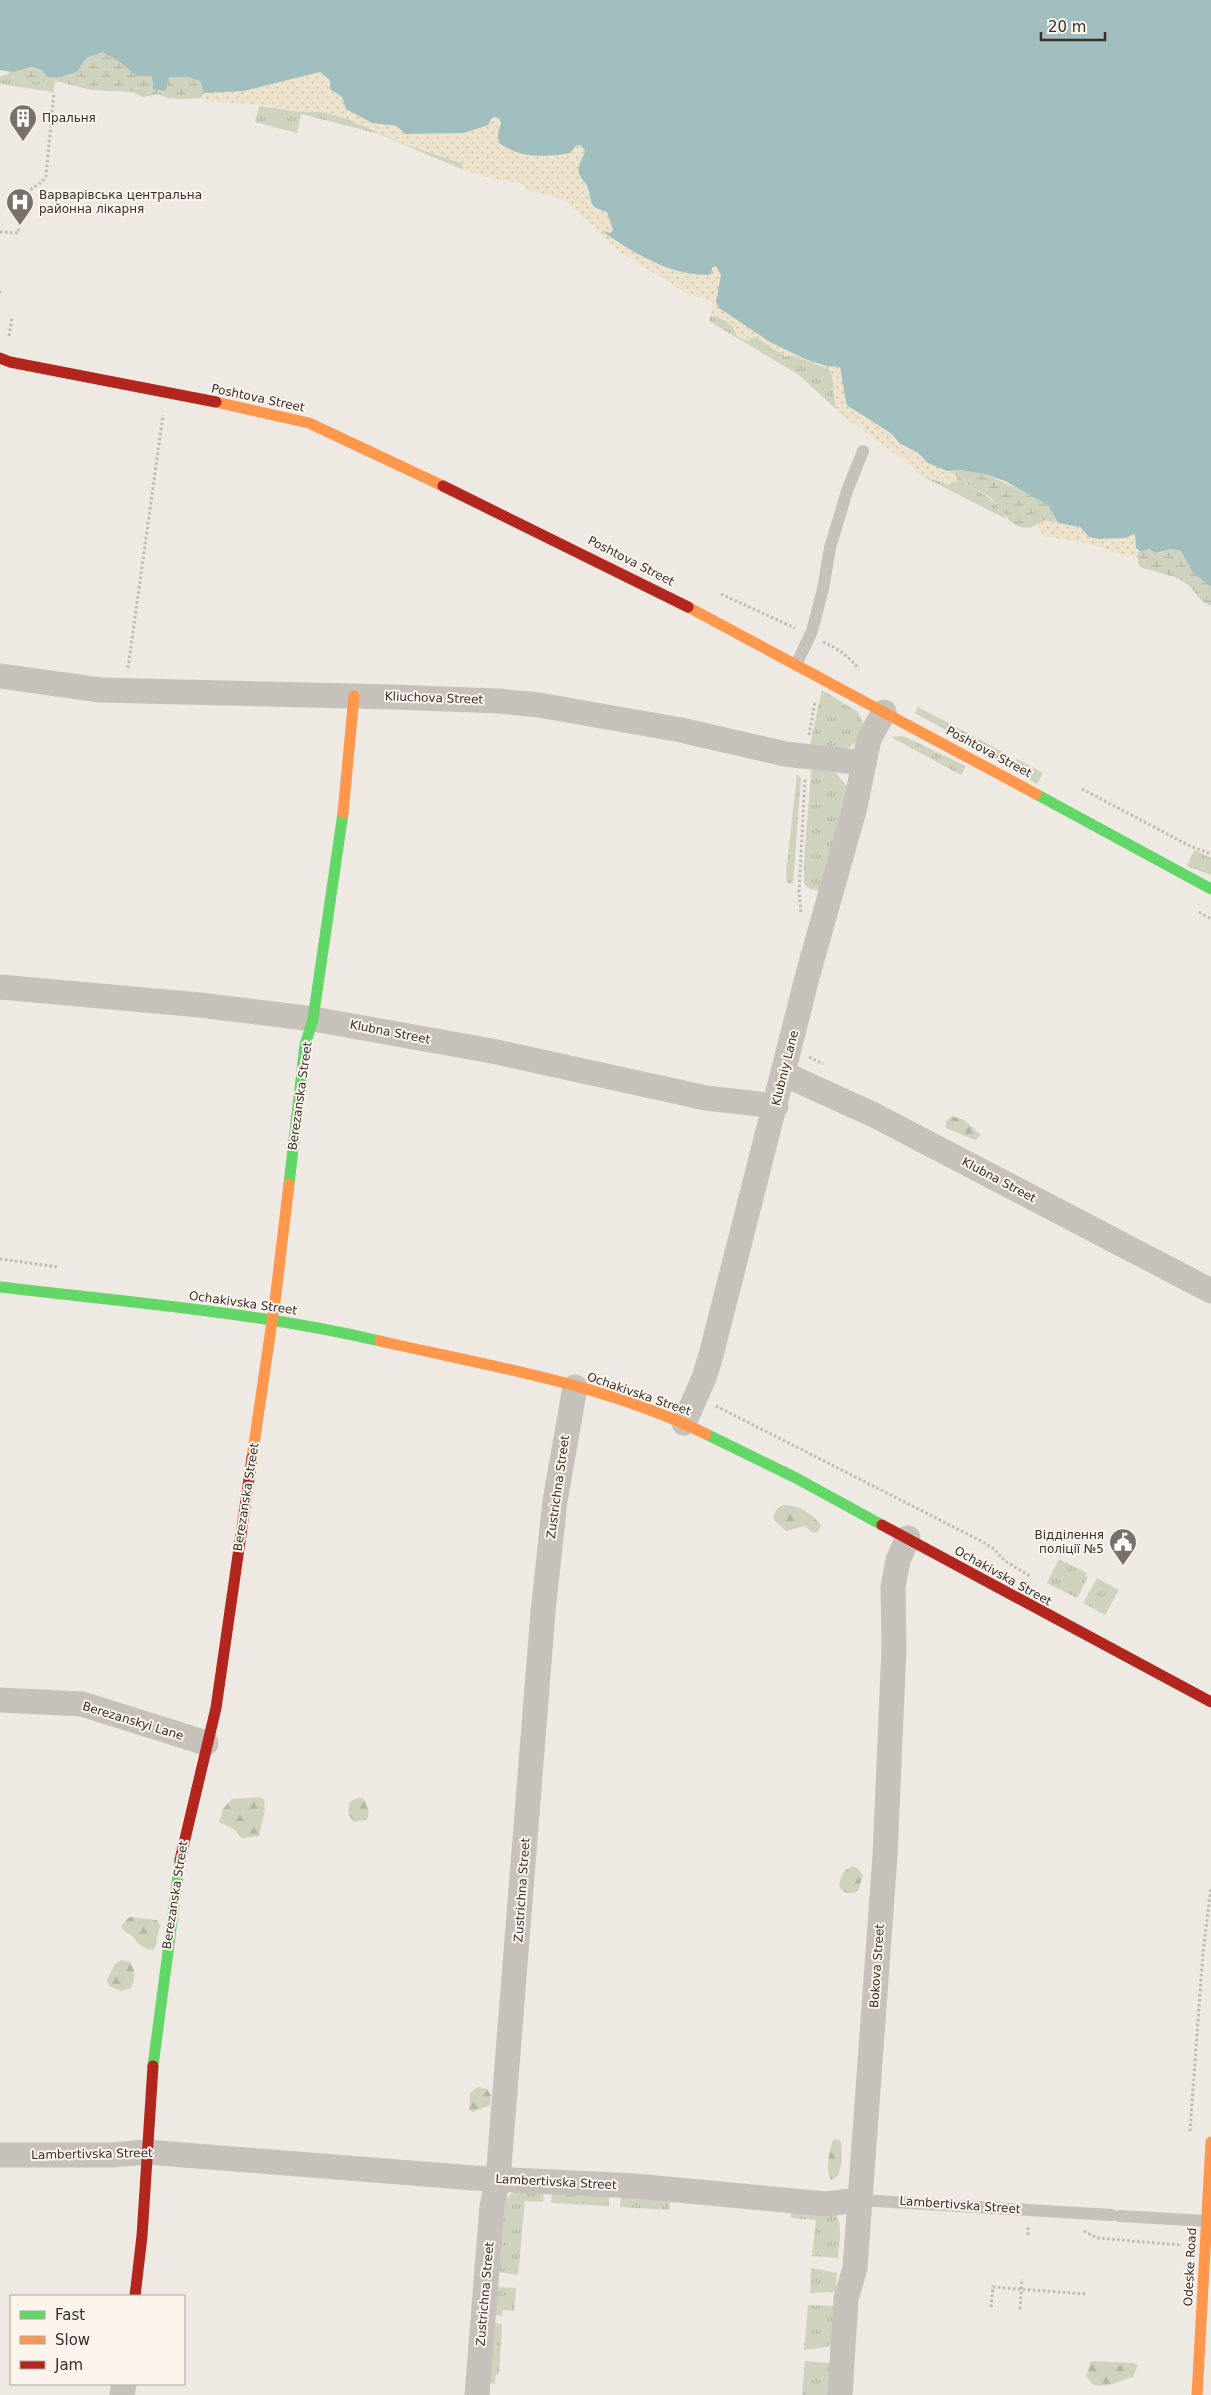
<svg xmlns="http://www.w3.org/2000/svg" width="1211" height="2395" font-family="'DejaVu Sans',sans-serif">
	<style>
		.grass { fill: url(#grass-tufts) }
		.forest { fill: url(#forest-firs) }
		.wetland { fill: url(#wetland-marsh) }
		.sand { fill: url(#sand-dots) }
		.water { fill: #a0bebe }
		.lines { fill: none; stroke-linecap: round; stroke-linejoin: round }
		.path { stroke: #c0bab5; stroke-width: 3; stroke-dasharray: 2.5 2.5; stroke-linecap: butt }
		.lane { stroke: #c7c1bc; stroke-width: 12 }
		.street { stroke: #c7c1bc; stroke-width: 25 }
		.fast { stroke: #63d668; stroke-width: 11 }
		.slow { stroke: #ff974d; stroke-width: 11 }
		.jam { stroke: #b3261e; stroke-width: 11 }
		.labels { text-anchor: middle; stroke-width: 4; stroke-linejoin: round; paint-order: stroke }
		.poi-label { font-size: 12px; fill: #382f2a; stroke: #faf4ec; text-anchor: start }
		.street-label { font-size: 12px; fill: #382f2a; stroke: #faf4ec }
	</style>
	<defs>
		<pattern id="grass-tufts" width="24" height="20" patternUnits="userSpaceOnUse" patternTransform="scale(1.25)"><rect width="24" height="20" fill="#cfd3be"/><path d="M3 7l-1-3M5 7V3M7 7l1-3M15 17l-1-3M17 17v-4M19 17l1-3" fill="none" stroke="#b2b5a3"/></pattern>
		<pattern id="forest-firs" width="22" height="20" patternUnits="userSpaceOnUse" patternTransform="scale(1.25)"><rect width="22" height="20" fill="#cfd3be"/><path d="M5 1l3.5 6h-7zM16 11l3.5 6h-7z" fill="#b2b5a3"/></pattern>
		<pattern id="wetland-marsh" width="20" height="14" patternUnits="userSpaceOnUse" patternTransform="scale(1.25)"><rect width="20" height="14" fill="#cfd3be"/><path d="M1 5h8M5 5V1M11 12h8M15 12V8" fill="none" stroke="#b2b5a3"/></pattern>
		<pattern id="sand-dots" width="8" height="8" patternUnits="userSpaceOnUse" patternTransform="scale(1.25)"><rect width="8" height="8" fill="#ede2cb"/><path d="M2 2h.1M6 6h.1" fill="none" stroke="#ccc2ae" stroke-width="1.8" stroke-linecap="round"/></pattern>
	</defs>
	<rect width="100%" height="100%" fill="#eee9e3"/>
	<g class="grass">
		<path d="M8,74c16,11 31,9 48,4l-3,14 -53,-8v-8z"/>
		<path d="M259,106l42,6 15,-2 25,6 63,28 57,19 3,7 -85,-36 -78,-20 -4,19 -42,-11z"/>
		<path d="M711,315l15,6 6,5 6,11 9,4 6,-4 4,1 28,18h9l33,12 5,7 4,34 -37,-34 -90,-54z"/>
		<path d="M920,475l27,9 9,-2 1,-3c19,11 40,19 49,40z"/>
		<path d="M822,690l36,22 5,11 -1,8 -3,9 -13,10 -37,-1z"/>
		<path d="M918,707l87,46 -4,8 -86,-48z"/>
		<path d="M903,736l63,30 -5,9 -70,-38z"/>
		<path d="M1017,759l26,14 -6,11 -26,-15z"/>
		<path d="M826,768l10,5 12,15 -23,104 -15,-3 -6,-5v-24l7,-87 1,-4z"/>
		<path d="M797,774l4,5 -8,105 -6,-1 -1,-11z"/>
		<path d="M1194,850l17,8v17l-24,-9z"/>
		<path d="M1059,1559l28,14 -2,3 3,1 -11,21 -30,-15z"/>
		<path d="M1097,1578l22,12 -14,25 -22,-12z"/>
		<path d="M516,2190h28l-1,12 -18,-1 -7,74 -21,-3 5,-70z"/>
		<path d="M552,2190l57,5v11l-58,-3z"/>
		<path d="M621,2195l49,4 -1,11 -49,-3z"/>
		<path d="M791,2208l43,4c10,11 5,32 4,46l-26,-2 4,-36 -25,-2z"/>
		<path d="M811,2268l26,5 -1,19 -26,1z"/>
		<path d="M496,2287l20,1 -2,23 -11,-1 -1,6 -9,-1z"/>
		<path d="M808,2305l27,1 -2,37 -6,4 -23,3z"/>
		<path d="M492,2323l10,1 -3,50h-3l-1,10 -8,-1z"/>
		<path d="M805,2361l26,2 -2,32h-27z"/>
	</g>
	<g class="forest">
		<path d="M952,1116l12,4 17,15 -6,5 -29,-12v-7z"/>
		<path d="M783,1505c15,-1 29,9 38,20l-3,7 -5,1 -8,-7 -19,5 -13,-12 3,-9z"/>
		<path d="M260,1797l4,3 1,10 -6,26 -15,2 -5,-2 -5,-7 -15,-7 4,-13 9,-10z"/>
		<path d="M357,1798h6c5,7 7,14 4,22l-12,2c-8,-6 -8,-13 -4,-21z"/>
		<path d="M853,1866l5,3 5,6 -5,16c-8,4 -12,3 -19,-4 1,-10 4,-17 14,-21z"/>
		<path d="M131,1917l26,3 3,6 -6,24c-11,-1 -14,-4 -20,-12 -4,-5 -9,-5 -13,-11l7,-9z"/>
		<path d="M121,1960l9,2c6,9 5,15 1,26l-10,3 -12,-5 -2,-6 8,-16z"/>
		<path d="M478,2087l9,2 4,6 -1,10 -17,7 -4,-2 1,-17z"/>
		<path d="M837,2139l4,2 1,20 -4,15 -7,4c-6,-12 -2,-28 2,-40z"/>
		<path d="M556,2193l44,2 4,9 -49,-3z"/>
		<path d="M1091,2361l42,2 5,2 -5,12c-17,4 -21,11 -40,8l-7,-9z"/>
	</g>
	<g class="wetland">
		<path d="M103,52l18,11 15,13h16v9l14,6 3,-14h18l13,4 4,12 -3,5 -19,1 -15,-1 -9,-4 -16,3 -9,-5 -42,-2 -35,-9 -1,-3c-17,5 -31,7 -47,-4l1,-2c13,-2 27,-9 36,3l17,1 15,-4 9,-14z"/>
		<path d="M959,470l26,4 45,20 18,11 9,17c-5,2 -10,-1 -15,0 -3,0 -6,4 -10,5 -22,5 -28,-17 -41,-29 -10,-7 -23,-13 -34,-19l-3,-8z"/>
		<path d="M1149,549l10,4 12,-4 10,2 12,22 18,14v19c-12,-4 -14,-13 -23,-21 -11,-10 -33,-13 -48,-18l-2,-3 -1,-13 4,1z"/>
	</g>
	<g class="sand">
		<path d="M320,72l6,3 10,17 6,5 4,12 26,14 25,3 8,8 59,-1 25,-9 2,-5 4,-2 4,1 2,5 -3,11c23,16 42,32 72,18 3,-2 5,-5 8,-7l5,1 2,7 -6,13 12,35 5,8 13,5 4,16 -6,2c26,24 65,43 100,43l4,-1 1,-6 4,-2 5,9 -5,27 3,6 51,34 35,17 21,7 14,1 6,36 6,7 40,24 12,13 43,24h7l2,11 -9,2 -27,-9 -19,-17 -58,-42 -7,-7 -4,-34 -5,-7 -33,-12h-9l-28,-18 -4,-1 -6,4 -9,-4 -6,-11 -6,-5 -15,-6 2,-13 -25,-8 -67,-41 -56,-53 -37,-10 -9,-7 -21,-3 -34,-10 -3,-7 -57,-19 -48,-22 -32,-10h-23l-33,-6 -62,-5 -5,-3 3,-5 40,-2z"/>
		<path d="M1044,520l36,7 9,10 9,2 26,-1 11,-4 2,24 -12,-2 -35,-12 -46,-8 -6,-9v-3z"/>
	</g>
	<path class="water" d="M0,0h1211v587l-18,-14 -12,-22 -10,-2 -15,4 -7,-4 -8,3 -5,-4 -1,-14 -11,4 -26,1 -9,-2 -9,-10 -22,-4 -10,-18 -43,-24 -20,-7 -26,-4 -12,1 -19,-8 -10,-10 -19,-10 -7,-9 -44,-28 -2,-3 -6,-36 -14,-1 -21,-7 -35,-17 -51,-34 -3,-6 5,-27 -5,-9 -4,2 -1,6 -4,1c-37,0 -72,-21 -102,-42l-1,-2 6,2 3,-3 -6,-18c-20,-5 -14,-10 -20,-26 -2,-5 -7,-8 -8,-13 -2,-8 5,-16 6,-23l-5,-5 -4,1 -6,7c-24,5 -51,5 -71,-10l-1,-9 3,-11 -2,-5 -4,-1 -4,2 -3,6 -24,8 -59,1 -8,-8 -25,-3 -26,-14 -4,-12 -12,-8v-9l-10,-8 -76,19 -40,2 -4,-12 -13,-4h-18l-3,14 -13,-2 -1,-13h-16l-15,-13 -18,-11 -17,6 -9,14 -21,6 -9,-1 -6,-7 -9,-3 -20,5 -12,-2z"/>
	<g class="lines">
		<g class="path">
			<path d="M0,232l18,1 7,-40 17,-11 4,-6 8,-84"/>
			<path d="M0,292h1"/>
			<path d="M9,336l3,-17"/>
			<path d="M721,594l74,34"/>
			<path d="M823,642c16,7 25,14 36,27"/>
			<path d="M128,668l35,-253"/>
			<path d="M809,735l6,-33"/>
			<path d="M1082,789l108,57 21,8"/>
			<path d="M801,912l-2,-20 6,-113"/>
			<path d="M1199,912l12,7"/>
			<path d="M809,1057l14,7"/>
			<path d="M0,1259l58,8"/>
			<path d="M716,1406l267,136 11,7 11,12 25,15"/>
			<path d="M1190,2131l13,-179 8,-65"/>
			<path d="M1084,2231l13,7 84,7"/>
			<path d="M1028,2235v-8"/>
			<path d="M991,2307l2,-20 92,7"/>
			<path d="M1020,2309l2,-30"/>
		</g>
		<g class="lane">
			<path d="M797,663l15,-32 11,-42 7,-41 17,-57 16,-40"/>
			<path d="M859,2200l253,15"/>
			<path d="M1120,2216l87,5"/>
		</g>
		<g class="street">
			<path d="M0,676l100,14 294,7 104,4 41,4 142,25 104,24 79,9"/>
			<path d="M0,987l200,18 113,14 179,32 214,47 70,8"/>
			<path d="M784,1074l90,41 337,176"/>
			<path d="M684,1423l20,-45 7,-23 97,-381 47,-167 14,-68 15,-27"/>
			<path d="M0,1700l82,4 124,39"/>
			<path d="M0,2155h111l36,-3 327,26 162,8 190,18 33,-4"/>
			<path d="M122,2395l2,-11"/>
			<path d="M477,2395l15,-189 6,-27 45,-567 12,-111 20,-114"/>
			<path d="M840,2395l6,-96 9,-31 30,-412 9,-208 -1,-61 5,-27 10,-22"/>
		</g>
		<g class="fast">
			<path d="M1036,794l175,95"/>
			<path d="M289,1184l16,-139 8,-26 30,-206"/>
			<path d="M0,1287c127,15 255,25 380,54"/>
			<path d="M706,1434l90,44 86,47"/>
			<path d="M153,2066l27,-206"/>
		</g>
		<g class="slow">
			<path d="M216,402l93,21 134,63"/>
			<path d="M688,607l348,187"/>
			<path d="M343,813l11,-117"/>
			<path d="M380,1341c109,25 225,43 326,93"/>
			<path d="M252,1458l23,-157 14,-117"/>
			<path d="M1197,2395l14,-253"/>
		</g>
		<g class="jam">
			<path d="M0,358l10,4 206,40"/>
			<path d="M443,486l245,121"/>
			<path d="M882,1525l329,177"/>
			<path d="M180,1860l36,-152 36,-250"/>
			<path d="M135,2296l7,-60 11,-170"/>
		</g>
	</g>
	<defs>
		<g id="building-pin" transform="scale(1.4375)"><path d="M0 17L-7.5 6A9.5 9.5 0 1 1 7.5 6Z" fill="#78706b" stroke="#faf4ec"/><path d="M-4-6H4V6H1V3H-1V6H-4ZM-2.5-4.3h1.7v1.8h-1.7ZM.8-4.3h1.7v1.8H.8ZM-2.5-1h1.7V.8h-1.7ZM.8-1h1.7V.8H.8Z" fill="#fff"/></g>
		<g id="hospital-pin" transform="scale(1.4375)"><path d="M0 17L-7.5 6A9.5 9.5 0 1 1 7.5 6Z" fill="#78706b" stroke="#faf4ec"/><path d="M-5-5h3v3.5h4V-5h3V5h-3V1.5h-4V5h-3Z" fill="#fff"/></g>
		<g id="civic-pin" transform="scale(1.4375)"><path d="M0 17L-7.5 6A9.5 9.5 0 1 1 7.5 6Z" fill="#78706b" stroke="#faf4ec"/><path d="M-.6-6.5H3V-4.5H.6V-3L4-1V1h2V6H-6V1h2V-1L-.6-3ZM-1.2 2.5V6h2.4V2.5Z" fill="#fff"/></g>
	</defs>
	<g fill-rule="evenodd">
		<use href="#building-pin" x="23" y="118"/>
		<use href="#hospital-pin" x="20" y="202"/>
		<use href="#civic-pin" x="1123" y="1542"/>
	</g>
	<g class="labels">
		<g class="poi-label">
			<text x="42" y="122">Пральня</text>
			<text x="39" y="199">Варварівська центральна<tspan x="39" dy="14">районна лікарня</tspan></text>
			<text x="1104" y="1539" text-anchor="end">Відділення<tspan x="1104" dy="14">поліції №5</tspan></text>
		</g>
		<g class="street-label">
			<text transform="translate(258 398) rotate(12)" y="4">Poshtova Street</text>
			<text transform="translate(631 561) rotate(27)" y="4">Poshtova Street</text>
			<text transform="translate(434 698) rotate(2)" y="4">Kliuchova Street</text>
			<text transform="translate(989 752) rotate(28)" y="4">Poshtova Street</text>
			<text transform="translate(390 1032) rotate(11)" y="4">Klubna Street</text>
			<text transform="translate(785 1068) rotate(-76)" y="4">Klubniy Lane</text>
			<text transform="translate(300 1096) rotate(-82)" y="4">Berezanska Street</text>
			<text transform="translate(999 1180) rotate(28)" y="4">Klubna Street</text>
			<text transform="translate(243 1303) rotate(8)" y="4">Ochakivska Street</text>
			<text transform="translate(639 1394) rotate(19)" y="4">Ochakivska Street</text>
			<text transform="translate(558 1487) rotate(-82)" y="4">Zustrichna Street</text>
			<text transform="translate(246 1497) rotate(-81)" y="4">Berezanska Street</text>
			<text transform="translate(1003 1576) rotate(29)" y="4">Ochakivska Street</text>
			<text transform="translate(133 1721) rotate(17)" y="4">Berezanskyi Lane</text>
			<text transform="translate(522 1890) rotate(-86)" y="4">Zustrichna Street</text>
			<text transform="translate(175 1895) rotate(-81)" y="4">Berezanska Street</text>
			<text transform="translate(877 1966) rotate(-86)" y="4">Bokova Street</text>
			<text transform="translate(92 2154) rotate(-1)" y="4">Lambertivska Street</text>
			<text transform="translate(556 2182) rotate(3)" y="4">Lambertivska Street</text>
			<text transform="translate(960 2205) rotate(4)" y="4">Lambertivska Street</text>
			<text transform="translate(1190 2267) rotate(-87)" y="4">Odeske Road</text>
			<text transform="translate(485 2294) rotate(-85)" y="4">Zustrichna Street</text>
		</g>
	</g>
	<rect x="10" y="2295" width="175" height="90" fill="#faf4ec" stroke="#aca59e"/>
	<rect x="20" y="2311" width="25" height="8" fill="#63d668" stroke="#aca59e"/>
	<text x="55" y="2320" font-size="15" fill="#382f2a">Fast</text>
	<rect x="20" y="2336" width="25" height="8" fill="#ff974d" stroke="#aca59e"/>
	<text x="55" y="2345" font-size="15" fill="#382f2a">Slow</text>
	<rect x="20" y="2361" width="25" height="8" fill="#b3261e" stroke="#aca59e"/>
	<text x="55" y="2370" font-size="15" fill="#382f2a">Jam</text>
	<path d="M1041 32v8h64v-8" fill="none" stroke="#382f2a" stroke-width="2.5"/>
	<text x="1048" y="32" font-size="15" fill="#382f2a" stroke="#faf4ec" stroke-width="4" paint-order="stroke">20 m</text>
</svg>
